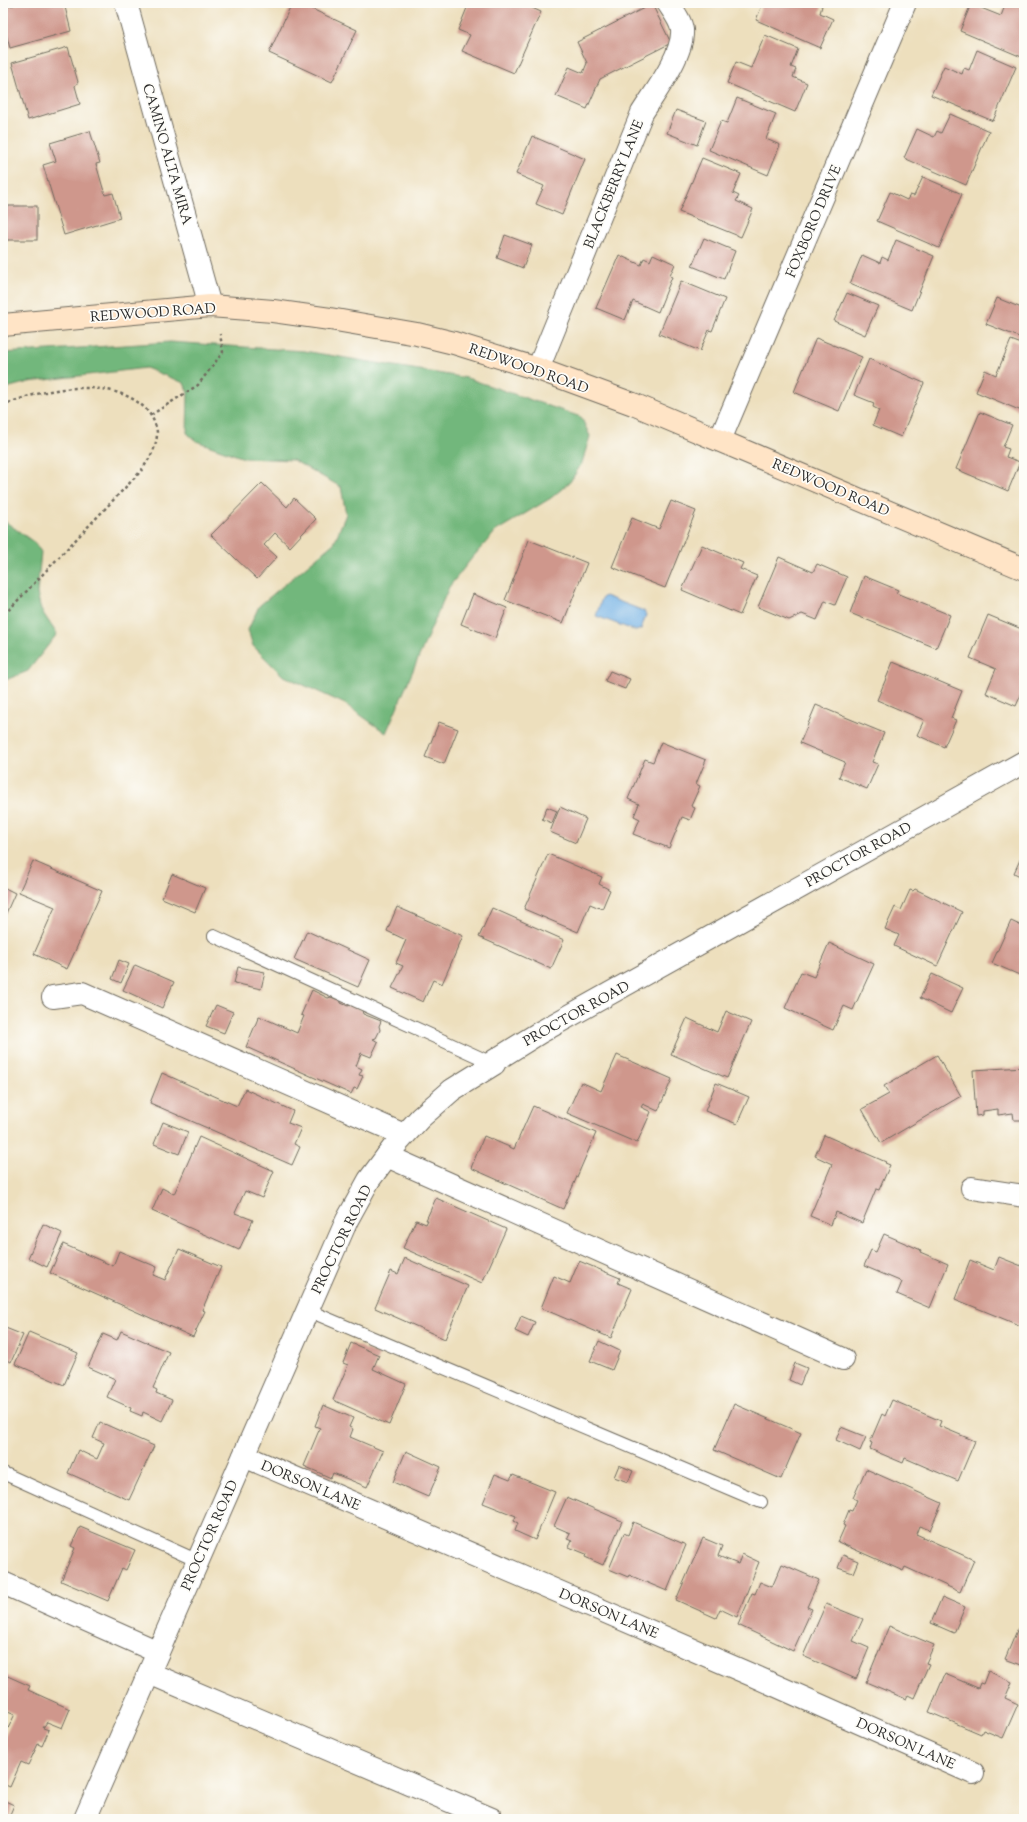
<svg xmlns="http://www.w3.org/2000/svg" width="1027" height="1822" font-family="'Sorts Mill Goudy',serif">
	<style>
		.forest { fill: #72b77c; stroke: #4e7154 }
		.water { fill: #72b1e5; stroke: #4e6e88 }
		.building { fill: #cf978c }
		.lines { fill: none; stroke-linecap: round; stroke-linejoin: round }
		.lane-casing { stroke: #6f6a5e; stroke-width: 14 }
		.street-casing { stroke: #6f6a5e; stroke-width: 24 }
		.secondary-casing { stroke: #6f6a5e; stroke-width: 24 }
		.path { stroke: #6f6a5e; stroke-width: 2.5; stroke-dasharray: 3 3; stroke-linecap: butt }
		.lane { stroke: #fff; stroke-width: 12 }
		.street { stroke: #fff; stroke-width: 22 }
		.secondary { stroke: #ffe4c6; stroke-width: 22 }
		.labels { text-anchor: middle; stroke-width: 3.5; stroke-linejoin: round; paint-order: stroke }
		.street-label { font-size: 14px; fill: #2b2b2b; stroke: #fdfcf7 }
	</style>
	<rect width="100%" height="100%" fill="#fdfcf7"/>
	<filter id="ink" filterUnits="userSpaceOnUse"><feTurbulence type="fractalNoise" baseFrequency=".025" numOctaves="2"/><feDisplacementMap in="SourceGraphic" scale="8" xChannelSelector="R" yChannelSelector="G"/><feConvolveMatrix kernelMatrix="1 2 1 2 8 2 1 2 1" color-interpolation-filters="sRGB"/></filter>
	<filter id="wash" filterUnits="userSpaceOnUse"><feTurbulence type="fractalNoise" baseFrequency=".012" numOctaves="4" result="noise"/><feDisplacementMap in="SourceGraphic" scale="16" xChannelSelector="R" yChannelSelector="G"/><feGaussianBlur stdDeviation="0.9" result="paint"/><feColorMatrix in="noise" values="0 0 0 0 0 0 0 0 0 0 0 0 0 0 0 0 0 1.4 0 .05"/><feComposite in="paint" operator="in"/></filter>
	<g filter="url(#wash)">
		<rect width="100%" height="100%" fill="#eddfbd"/>
		<g class="forest">
			<path d="M170,342l134,9 163,27 114,39 9,19 -8,27 -12,19 -19,16 -55,33 -24,27 -23,29 -63,146 -41,-29 -63,-29 -29,-29 -5,-16 11,-24 75,-63 12,-29 -5,-27 -48,-27 -49,-2 -48,-17 -9,-8 1,-40 -4,-10 -38,-15 -117,14 -19,5 -7,4v-38z"/>
			<path d="M3,520l32,23 6,9 -4,41 4,17 16,24 -29,37 -25,10z"/>
		</g>
		<path class="water" d="M605,596l39,15 2,4 -5,14 -5,2 -40,-15 6,-18z"/>
		<g id="blocks">
			<g class="building">
				<path d="M21,3h43l7,28 -61,17 -7,-25v-15z"/>
				<path d="M292,3h7l58,27 -25,52 -63,-29z"/>
				<path d="M469,3h52l20,9 -27,61 -52,-22 8,-16 -12,-5z"/>
				<path d="M763,3h54l5,3 -2,7 13,6 -13,29 -64,-28z"/>
				<path d="M1006,3h18v55l-64,-27 11,-27 30,12z"/>
				<path d="M652,4l19,39 -71,36 -13,30 -31,-13 13,-29 14,6 4,-10 -10,-21z"/>
				<path d="M765,35l33,14 -7,18 5,2 -3,8 14,6 -12,29 -68,-29 9,-21 15,6z"/>
				<path d="M68,47l10,35 -3,4 5,18 -52,16 -16,-57z"/>
				<path d="M977,50l39,17 -23,54 -62,-26 13,-29 18,8 2,-6 5,2z"/>
				<path d="M737,98l39,16 -10,25 14,6 -12,30 -59,-25 12,-29 6,2z"/>
				<path d="M676,110l30,11 -9,24 -30,-12z"/>
				<path d="M950,114l39,17 -23,54 -62,-27 13,-29 17,8 3,-6 4,2z"/>
				<path d="M90,131l10,32 -4,1 9,31 8,-2 7,25 -56,17 -21,-70 13,-4 -6,-18z"/>
				<path d="M532,136l53,23 -23,56 -26,-11 8,-18 -28,-12z"/>
				<path d="M702,158l39,16 -8,19 6,3 -3,5 17,8 -12,28 -62,-25z"/>
				<path d="M923,177l39,17 -23,54 -62,-27 13,-29 17,8 3,-5 4,1z"/>
				<rect x="3" y="206" width="34" height="34"/>
				<path d="M505,235l27,10 -9,23 -26,-10z"/>
				<path d="M704,238l31,13 -11,28 -32,-13z"/>
				<path d="M896,240l38,16 -22,54 -62,-26 12,-29 18,8 2,-6 6,3z"/>
				<path d="M653,254l22,10 -5,12 2,1 -14,35 -25,-11 -8,19 -29,-12 23,-53 22,10 3,-7 6,3z"/>
				<path d="M681,281l44,18 -13,32 -3,-1 -9,21 -41,-17z"/>
				<path d="M847,293l31,13 -13,29 -31,-14z"/>
				<path d="M997,298l27,11v30l-38,-15z"/>
				<path d="M816,338l46,19 -23,54 -45,-19z"/>
				<path d="M1011,340l13,5v67l-48,-20 9,-22 11,5z"/>
				<path d="M869,359l55,24 -23,54 -28,-12 6,-15 -6,-3 1,-4 -20,-8z"/>
				<path d="M980,412l32,13 -9,22 6,2 -3,8 14,5 -12,29 -52,-22z"/>
				<path d="M262,483l25,24 7,-9 22,21 -26,28 -15,-14 -11,12 13,12 -20,22 -46,-44z"/>
				<path d="M671,501l25,10 -31,77 -53,-21 20,-49 27,11z"/>
				<path d="M529,540l58,23 -24,60 -58,-23z"/>
				<path d="M702,545l41,18 -3,6 17,7 -17,39 -58,-25z"/>
				<path d="M779,557l34,15 4,-8 30,13 -12,28 -10,-4 -8,19 -15,-6 -13,6 -31,-13z"/>
				<path d="M864,576l34,14 -2,3 54,22 -14,33 -86,-35z"/>
				<path d="M473,594l34,14 -12,30 -34,-14z"/>
				<path d="M988,615l36,15v36l-4,9 4,2v11l-8,18 -30,-13 10,-24 -26,-11z"/>
				<path d="M893,662l69,29 -11,27 5,2 -12,27 -27,-12 7,-15 -47,-20z"/>
				<path d="M610,671l20,8 -5,10 -20,-8z"/>
				<path d="M816,705l68,28 -12,29 6,2 -11,25 -28,-12 6,-15 -45,-19z"/>
				<path d="M439,722l19,7 -14,35 -19,-7z"/>
				<path d="M661,742l45,18 -10,24 4,2 -9,20 4,2 -5,12 -8,-3 -13,31 -36,-14 7,-15 -6,-3 5,-12 -11,-5 17,-40 8,3z"/>
				<path d="M547,807l10,4 -5,12 -10,-4z"/>
				<path d="M560,807l26,12 -10,24 -26,-11z"/>
				<path d="M1024,851v27l-10,-5z"/>
				<path d="M548,854l54,23 -3,7 11,6 -8,19 -12,-5 -12,28 -54,-23z"/>
				<path d="M33,861l69,30 -35,78 -33,-15 21,-47 -36,-15z"/>
				<path d="M172,874l33,14 -10,24 -33,-14z"/>
				<path d="M3,887l12,6 -12,27z"/>
				<path d="M915,889l47,23 -25,54 -43,-20 5,-11 -14,-6 10,-22 6,3 9,-20 3,1z"/>
				<path d="M397,907l66,29 -21,48 -9,-4 -10,22 -31,-14 11,-22 -7,-3 10,-23 -19,-9z"/>
				<path d="M492,908l72,32 -13,29 -72,-32z"/>
				<path d="M1011,921l13,6v50l-32,-14z"/>
				<path d="M307,931l63,29 -12,27 -64,-28z"/>
				<path d="M829,943l45,21 -21,46 -9,-4 -11,24 -48,-22 16,-36 13,5z"/>
				<path d="M119,960l10,4 -8,19 -9,-4z"/>
				<path d="M135,965l39,17 -12,26 -39,-18z"/>
				<path d="M238,967l27,5 -4,17 -27,-6z"/>
				<path d="M932,974l31,14 -12,25 -31,-15z"/>
				<path d="M312,990l16,8 3,-1 10,4v2l7,3 2,-1 12,5 1,4 18,7 -2,5 1,4 -4,8 -3,1 5,3 -7,15 -10,-4 -5,13 6,3 -3,6 4,1 -6,13 -3,-1 -3,6 -105,-47 13,-31 38,17 7,-17 -3,-1z"/>
				<path d="M216,1005l17,7 -9,21 -18,-7z"/>
				<path d="M726,1011l25,11 -24,56 -56,-24 16,-36 30,14z"/>
				<path d="M617,1055l55,24 -14,32 -15,-7 -2,3 10,5 -14,31 -70,-30 14,-31 20,9z"/>
				<path d="M937,1055l24,41 -80,47 -19,-34 27,-15 -5,-8z"/>
				<path d="M1024,1067v53h-10l-1,-7 -15,2v-6l-15,2v4l-7,1 -3,-46z"/>
				<path d="M162,1073l75,33 8,-17 48,22 -5,12 13,5 -7,16 6,3 -8,18 -142,-62z"/>
				<path d="M716,1083l33,14 -12,27 -32,-13z"/>
				<path d="M533,1106l63,27 -33,76 -92,-41 13,-32 30,13z"/>
				<path d="M163,1122l25,10 -9,22 -25,-10z"/>
				<path d="M824,1135l62,27 -1,1 5,2 -11,25 -3,-1 -14,34 -26,-11 -5,13 -21,-9 22,-52 -17,-8z"/>
				<path d="M199,1137l75,34 -12,27 -17,-7 -10,22 18,7 -14,30 -87,-39 10,-23 12,6z"/>
				<path d="M436,1198l70,31 -24,54 -79,-35 13,-28 10,4 2,-4h-2z"/>
				<path d="M43,1224l19,9 -15,34 -19,-9z"/>
				<path d="M884,1234l37,16 -1,2 28,12 -18,44 -33,-14 5,-12 -38,-16 7,-16 5,2z"/>
				<path d="M63,1244l50,22 6,-15 38,16 -4,8 12,5 14,-31 42,18 -19,43 3,1 -12,26 -143,-64z"/>
				<path d="M999,1257l25,10v52l-3,7 -66,-27 15,-39 24,10z"/>
				<path d="M405,1258l63,28 -23,53 -70,-31 16,-37 7,3z"/>
				<path d="M579,1261l41,17 -2,5 14,6 -21,49 -70,-30 13,-32 16,7z"/>
				<path d="M521,1316l14,6 -7,15 -13,-6z"/>
				<path d="M3,1327l20,8 -12,27 -8,-3z"/>
				<path d="M121,1331l48,21 -16,36 4,2 -1,3 16,7 -10,21 -19,-9 -1,4 -12,-5 1,-3 -24,-11 8,-18 -27,-12 15,-33 14,6z"/>
				<path d="M29,1332l49,21 -14,32 -49,-21z"/>
				<path d="M599,1341l21,10 -8,19 -22,-9z"/>
				<path d="M351,1343l28,12 -6,14 33,15 -17,41 -56,-25 15,-35 -5,-2z"/>
				<path d="M795,1363l12,5 -7,17 -11,-5z"/>
				<path d="M892,1400l49,21 -2,5 36,15 -17,40 -53,-23 -2,5 -33,-14 2,-6 -2,-1 12,-28 3,2z"/>
				<path d="M734,1404l67,29 -20,46 -67,-29z"/>
				<path d="M323,1405l30,13 -4,9 4,2 -3,8 33,14 -16,36 -34,-14 -2,5 -27,-12 16,-38 -5,-2z"/>
				<path d="M100,1422l54,24 -25,54 -61,-27 10,-23 19,9 7,-16 -11,-5z"/>
				<path d="M841,1427l25,10 -6,14 -24,-11z"/>
				<path d="M406,1451l35,16 -13,30 -35,-15z"/>
				<path d="M619,1465l14,6 -5,11 -14,-5z"/>
				<path d="M866,1469l76,34 -12,27 -11,-4 -3,8 58,26 -14,32 -55,-25 -2,4 -65,-29 7,-16 -2,-1 6,-15 3,1 5,-11 -4,-2z"/>
				<path d="M495,1474l15,6 3,-5 42,17 -20,48 -20,-9 3,-8 -4,-2 2,-5 -33,-13z"/>
				<path d="M567,1497l55,24 -19,44 -18,-8 1,-3 -17,-7 3,-6 -5,-2 3,-6 -16,-7z"/>
				<path d="M633,1522l53,23 -19,46 -38,-16 -1,2 -19,-8 15,-36 4,2z"/>
				<path d="M80,1527l55,23 -9,20 -4,-2 -14,33 -47,-20 14,-33 -4,-2z"/>
				<path d="M703,1538l19,8 -4,10 20,8 4,-10 17,8 -22,55 -17,-8 -4,9 -40,-18z"/>
				<path d="M843,1555l15,6 -5,12 -15,-5z"/>
				<path d="M782,1564l37,16 -12,27 5,2 -19,42 -55,-26 14,-32 3,1 5,-12 12,5z"/>
				<path d="M942,1597l23,10 -11,26 -23,-10z"/>
				<path d="M826,1604l37,15 -10,22 16,7 -13,31 -53,-23z"/>
				<path d="M889,1626l45,19 -8,18 3,1 -15,34 -6,-3 -2,4 -40,-17z"/>
				<path d="M1018,1628l6,2v36l-19,-7z"/>
				<path d="M988,1671l24,11 -7,16 13,6 -15,34 -20,-8 -2,4 -52,-22 16,-38 33,14 2,-5 3,1z"/>
				<path d="M3,1674l27,12 -2,4 42,19 -8,19 -15,-6 -4,6 6,2 -7,16 -4,-2 -10,21 -7,-3 -11,25 -7,-3v-45l12,-25 -12,-5z"/>
				<path d="M3,1800l11,5 -6,14h-5z"/>
			</g>
		</g>
	</g>
	<g filter="url(#ink)">
		<use href="#blocks" fill-opacity="0" stroke="#6f6a5e" stroke-width="1"/>
		<g class="lines">
			<g class="lane-casing">
				<g id="lane">
					<path d="M214,936l280,128"/>
					<path d="M307,1310l454,192"/>
					<path d="M3,1473l195,88"/>
				</g>
			</g>
			<g class="street-casing">
				<g id="street">
					<path d="M126,3l84,303"/>
					<path d="M538,369l104,-256c12,-19 42,-59 40,-83 -1,-9 -9,-19 -14,-27"/>
					<path d="M720,440l185,-437"/>
					<path d="M53,997l29,-4 322,142"/>
					<path d="M387,1156l456,203"/>
					<path d="M972,1188l52,8"/>
					<path d="M244,1456l510,220 219,97"/>
					<path d="M3,1583l155,69"/>
					<path d="M149,1673l343,146"/>
					<path d="M85,1819l262,-599 22,-40 24,-32 27,-30 32,-28 42,-26v-3l45,-28 485,-271"/>
				</g>
			</g>
			<g class="secondary-casing">
				<path id="secondary" d="M3,325l207,-19 63,5 57,8 87,15 37,9 84,26 95,35 391,165"/>
			</g>
			<g class="path">
				<path d="M3,405c26,-10 55,-18 83,-17 26,0 59,9 69,36 1,3 2,6 2,9 0,15 -8,26 -16,38l-138,145"/>
				<path d="M151,415l47,-30 25,-33 -3,-18"/>
			</g>
			<use href="#lane" class="lane"/>
			<use href="#street" class="street"/>
			<use href="#secondary" class="secondary"/>
		</g>
	</g>
	<g class="labels">
		<g class="street-label">
			<text transform="translate(168 154) rotate(74)" y="5">CAMINO ALTA MIRA</text>
			<text transform="translate(613 184) rotate(-68)" y="5">BLACKBERRY LANE</text>
			<text transform="translate(813 221) rotate(-67)" y="5">FOXBORO DRIVE</text>
			<text transform="translate(153 312) rotate(-4)" y="5">REDWOOD ROAD</text>
			<text transform="translate(529 368) rotate(19)" y="5">REDWOOD ROAD</text>
			<text transform="translate(831 487) rotate(23)" y="5">REDWOOD ROAD</text>
			<text transform="translate(858 854) rotate(-29)" y="5">PROCTOR ROAD</text>
			<text transform="translate(576 1013) rotate(-29)" y="5">PROCTOR ROAD</text>
			<text transform="translate(341 1239) rotate(-64)" y="5">PROCTOR ROAD</text>
			<text transform="translate(311 1485) rotate(23)" y="5">DORSON LANE</text>
			<text transform="translate(209 1535) rotate(-66)" y="5">PROCTOR ROAD</text>
			<text transform="translate(609 1613) rotate(23)" y="5">DORSON LANE</text>
			<text transform="translate(906 1743) rotate(24)" y="5">DORSON LANE</text>
		</g>
	</g>
	<rect width="1027" height="1822" fill="none" stroke="#fdfcf7" stroke-width="16"/>
</svg>
